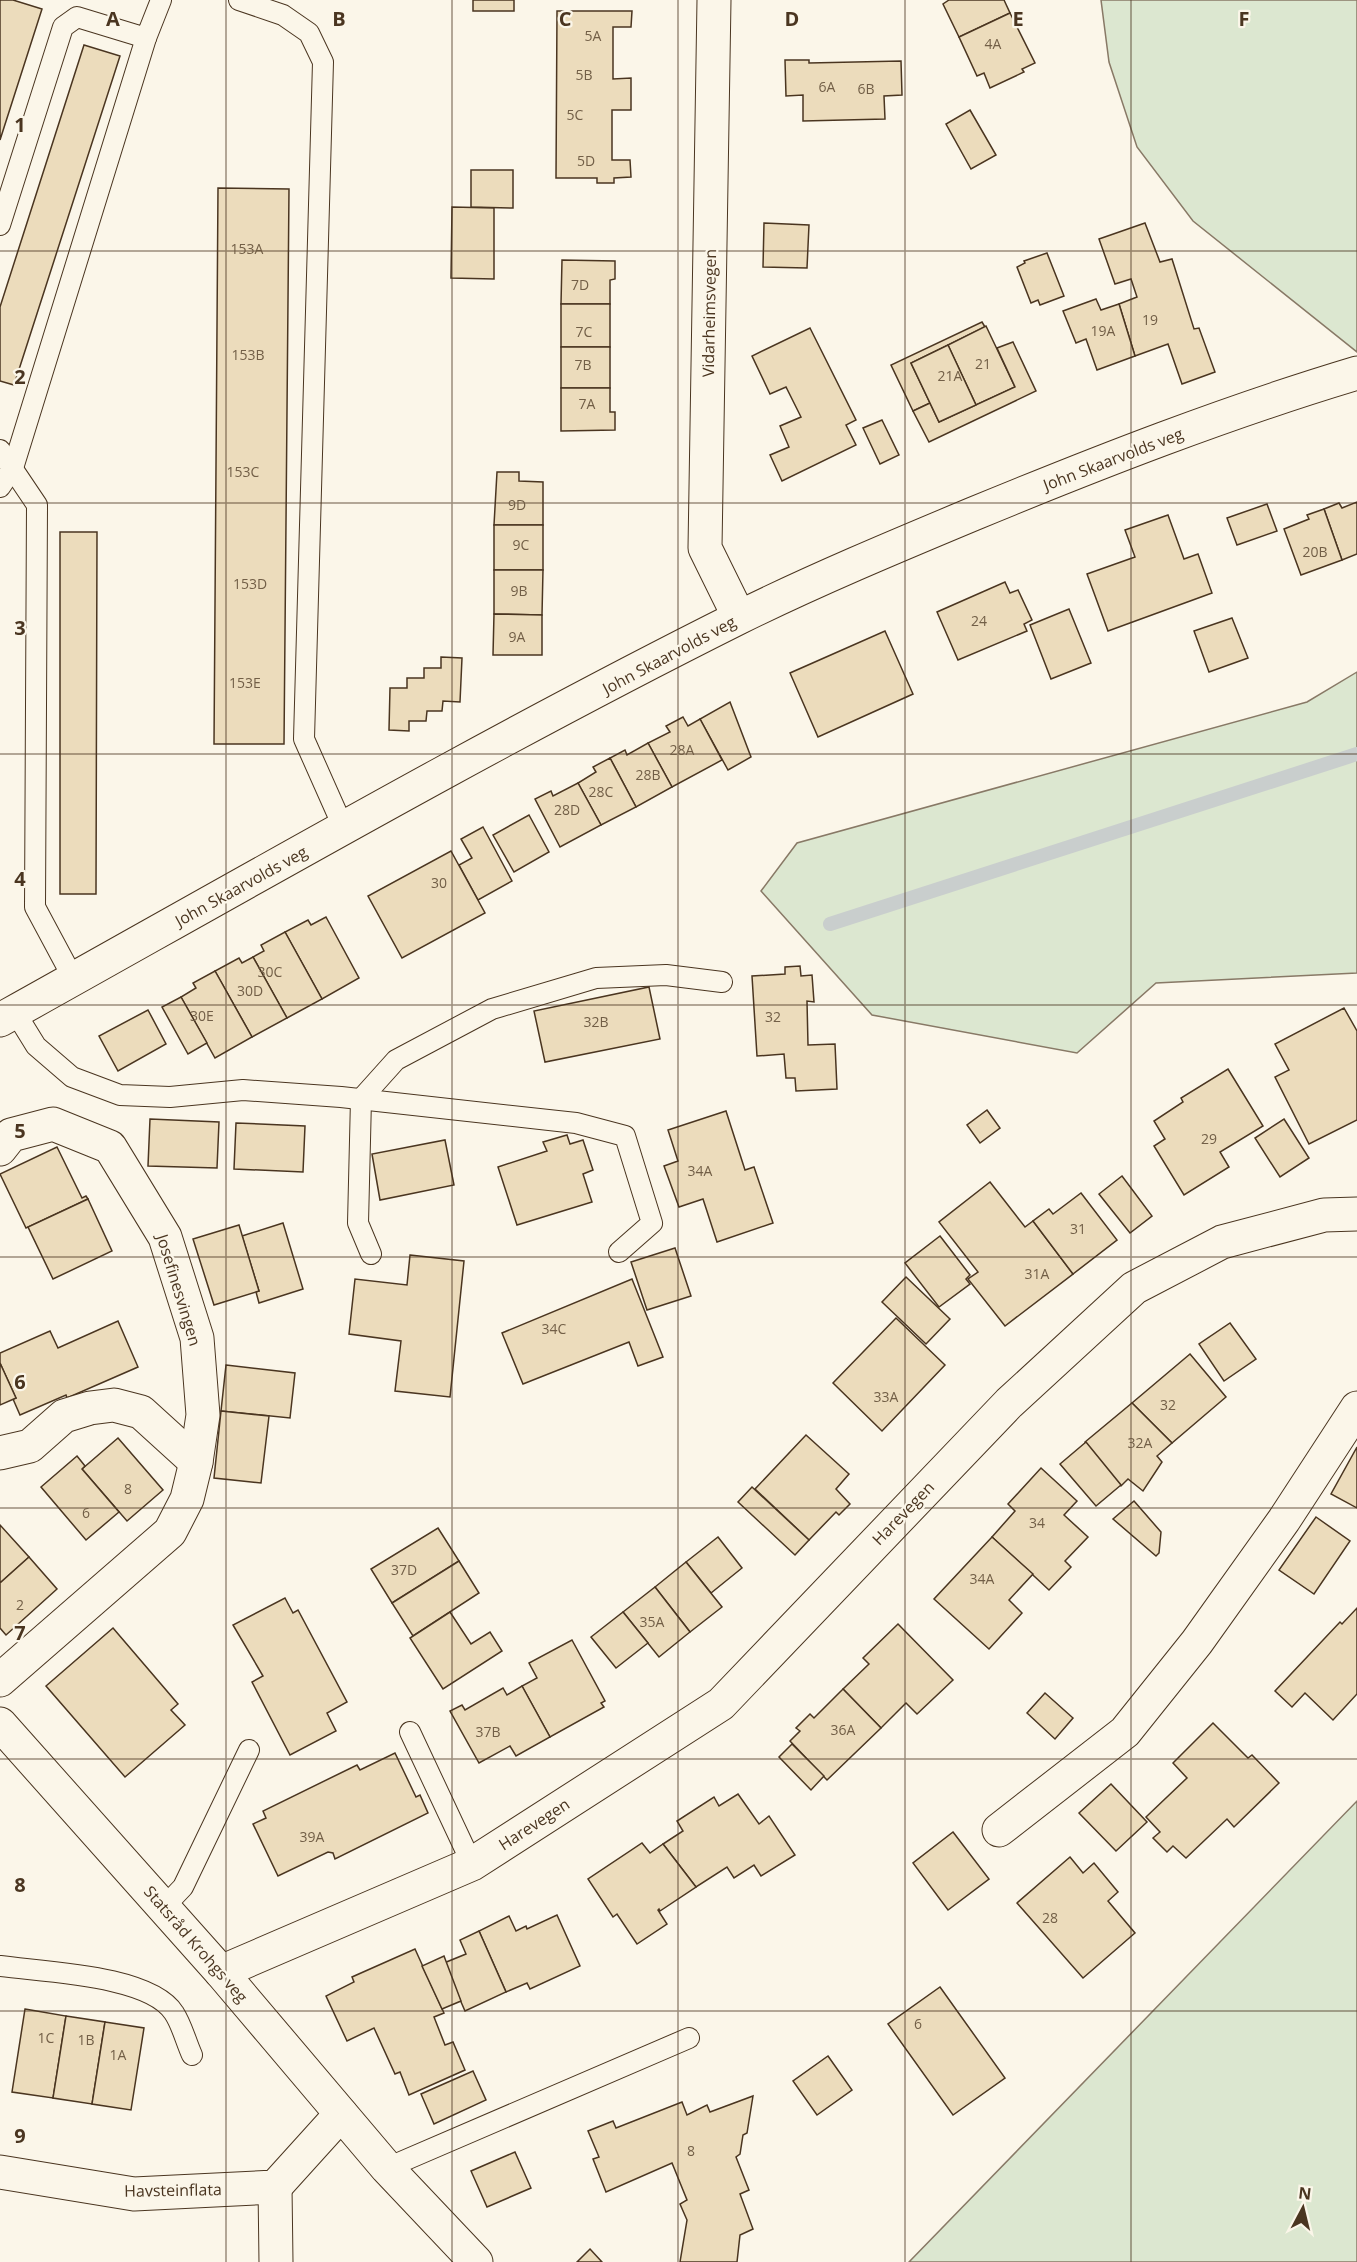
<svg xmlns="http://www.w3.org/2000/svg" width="1357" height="2262" font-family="'Open Sans',sans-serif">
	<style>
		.green { fill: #dce7d0; stroke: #887966; stroke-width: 1.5 }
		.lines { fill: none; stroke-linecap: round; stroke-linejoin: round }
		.stream { stroke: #c9cecd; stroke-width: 14 }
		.building { fill: #ecdcbc; stroke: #4a3520; stroke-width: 1.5 }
		.lane-casing { stroke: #4a3520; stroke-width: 22 }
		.street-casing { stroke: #4a3520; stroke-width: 35 }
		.lane { stroke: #fbf6e9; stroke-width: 20 }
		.street { stroke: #fbf6e9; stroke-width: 33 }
		.grid { fill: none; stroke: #4a3520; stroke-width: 1.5; stroke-opacity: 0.55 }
		.labels { text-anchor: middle; stroke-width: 4.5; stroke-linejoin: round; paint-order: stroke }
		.number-label { font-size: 14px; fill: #725f47 }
		.street-label { font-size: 16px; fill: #4a3520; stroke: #fbf6e9 }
		.grid-label { font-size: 20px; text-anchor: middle; font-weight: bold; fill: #4a3520; stroke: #fbf6e9; stroke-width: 4.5; stroke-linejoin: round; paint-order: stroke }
	</style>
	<rect width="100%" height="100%" fill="#fbf6e9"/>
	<g class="green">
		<path d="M1101,0h256v352l-164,-131 -56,-74 -28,-85z"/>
		<path d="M1357,672v301l-201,10 -79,70 -205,-38 -111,-124 36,-48 510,-141z"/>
		<path d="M1357,1801v461h-448z"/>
	</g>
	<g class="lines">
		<path class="stream" d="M830,924l527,-170"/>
	</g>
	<g class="building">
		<path d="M0,0h13l29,9 -42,131z"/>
		<rect x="473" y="0" width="41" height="11"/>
		<path d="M1004,0l6,13 -51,24 -16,-33 6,-4z"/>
		<path d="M557,11h75l-1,16h-18v52l18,-1v32h-19v50h18l1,17 -17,1v5h-17v-5h-41z"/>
		<path d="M1010,13l25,50 -13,6 2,3 -34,16 -6,-15 -7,3 -18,-39z"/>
		<path d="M84,45l36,11 -106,329 -14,-4v-74z"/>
		<path d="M785,60h24v3l92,-2 1,34 -18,1 1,23 -82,2v-26l-17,1z"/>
		<path d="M970,110l26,45 -25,14 -25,-45z"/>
		<path d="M471,170h42v38l-42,-1z"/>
		<path d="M218,188l71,1 -5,555h-70z"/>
		<path d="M452,207l42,1v71l-43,-1z"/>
		<path d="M764,223l45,2 -2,43 -44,-1z"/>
		<path d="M1145,223l15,39 12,-3 22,70 5,-1 16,44 -33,12 -14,-40 -33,12 -16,-52 18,-7 -6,-18 -16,5 -16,-45z"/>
		<path d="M1047,253l17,43 -24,9 -2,-5 -7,3 -14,-36 8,-4 -1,-2z"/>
		<path d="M562,260l53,1v18l-5,1v24h-49z"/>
		<path d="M1096,299l5,11 18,-6 16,52 -38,14 -11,-31 -10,4 -13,-32z"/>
		<rect x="561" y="304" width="49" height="43"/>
		<path d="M982,322l3,5 -74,36 19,40 -17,8 -22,-46z"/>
		<path d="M986,326l29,61 -39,18 -28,-60z"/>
		<path d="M810,328l46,92 -10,5 10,20 -74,36 -12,-26 19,-8 -9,-21 21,-9 -15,-30 -16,7 -18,-38z"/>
		<path d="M1013,342l23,49 -107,51 -16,-31 17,-8 9,19 76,-35 -18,-39z"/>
		<path d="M948,345l28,60 -37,17 -28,-59z"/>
		<rect x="561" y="347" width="49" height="41"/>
		<path d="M561,388h49v24h5v18l-54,1z"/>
		<path d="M882,420l17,35 -19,9 -17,-36z"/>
		<path d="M497,472h22v9l24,1v43h-49z"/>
		<path d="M1357,502v52l-15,6 -18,-51 15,-6 3,5z"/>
		<path d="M1267,504l10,27 -40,14 -10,-27z"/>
		<path d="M1324,509l18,51 -41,15 -17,-46 25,-10 -2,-4z"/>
		<path d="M1168,515l16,44 14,-5 14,39 -104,38 -21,-57 48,-17 -10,-27z"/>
		<rect x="494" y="525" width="49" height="45"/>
		<path d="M60,532h37l-1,362h-36z"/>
		<path d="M494,570h49l-1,45 -48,-1z"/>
		<path d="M1005,582l5,11 8,-3 14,30 -8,4 3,7 -69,29 -21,-48z"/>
		<path d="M1069,609l22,54 -40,16 -21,-54z"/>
		<path d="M494,614l48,1v40h-49z"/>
		<path d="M1232,618l16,40 -39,14 -15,-41z"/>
		<path d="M885,631l28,63 -95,43 -28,-64z"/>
		<path d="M441,657l21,1 -2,44 -17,-1 -1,10h-15l-1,10h-17v10l-20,-1 1,-42h17v-10h17v-10h17z"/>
		<path d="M730,702l21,55 -23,13 -28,-51z"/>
		<path d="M683,717l5,9 12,-7 22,41 -50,27 -24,-44 22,-11 -4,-6z"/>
		<path d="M648,743l24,44 -36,20 -26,-49 15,-8 2,5z"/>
		<path d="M610,758l26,49 -35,18 -23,-42 18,-11 -3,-5z"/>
		<path d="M578,783l23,42 -41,22 -25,-48 16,-8 2,5z"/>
		<path d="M529,815l20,37 -35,20 -21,-37z"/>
		<path d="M483,827l29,54 -34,19 -19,-35 13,-7 -11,-19z"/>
		<path d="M451,851l34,62 -83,45 -34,-62z"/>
		<path d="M326,917l33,61 -37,21 -37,-67 23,-12 3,5z"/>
		<path d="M285,932l37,67 -35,19 -34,-61 11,-6 -3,-6z"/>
		<path d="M253,957l34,61 -35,19 -37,-66 24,-13 3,5z"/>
		<path d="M800,966l1,10 11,-1 2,27 -7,-1 1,44 27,-1 2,45 -41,2 -1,-13h-9l-2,-24 -27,2 -5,-80 33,-2v-7z"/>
		<path d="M215,971l37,66 -37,21 -34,-61 15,-9 -3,-5z"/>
		<path d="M649,987l11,52 -115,23 -11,-51z"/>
		<path d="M181,997l26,46 -19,11 -26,-47z"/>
		<path d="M1344,1008l13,23v89l-48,24 -34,-67 14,-7 -14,-26z"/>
		<path d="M148,1010l18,34 -48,27 -19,-35z"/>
		<path d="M1228,1069l35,57 -43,26 9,15 -45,28 -30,-49 11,-7 -11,-18 29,-19 -2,-4z"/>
		<path d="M987,1110l13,18 -20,15 -13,-18z"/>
		<path d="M726,1111l19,59 9,-3 19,56 -56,19 -14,-43 -24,8 -15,-41 14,-5 -10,-31z"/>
		<path d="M150,1119l69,3 -2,46 -69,-2z"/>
		<path d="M1284,1119l25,39 -29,19 -25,-39z"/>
		<path d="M236,1123l69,3 -2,46 -69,-3z"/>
		<path d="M567,1135l3,9 13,-4 10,30 -10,4 9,28 -75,23 -19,-58 49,-16 -4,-9z"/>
		<path d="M445,1140l9,45 -74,15 -8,-46z"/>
		<path d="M57,1147l25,51 4,-2 2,3 -62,29 -26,-54z"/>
		<path d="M1122,1176l30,40 -22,17 -31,-39z"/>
		<path d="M990,1182l35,45 8,-6 40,53 -68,52 -37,-47 10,-7 -39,-50z"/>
		<path d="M1081,1193l36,47 -44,34 -40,-53 16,-12 4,5z"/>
		<path d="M88,1199l24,52 -59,28 -25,-52z"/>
		<path d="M283,1223l20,66 -44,14 -3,-11 3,-1 -17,-55z"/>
		<path d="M239,1225l20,66 -45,14 -21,-66z"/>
		<path d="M940,1236l30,39 -4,4 4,5 -31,23 -34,-44z"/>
		<path d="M675,1248l16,48 -44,14 -16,-48z"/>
		<path d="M410,1255l54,6 -14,136 -55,-6 6,-50 -52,-7 6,-55 52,6z"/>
		<path d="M906,1277l44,42 -24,25 -44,-42z"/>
		<path d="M632,1279l31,78 -25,9 -9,-24 -106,42 -21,-51z"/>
		<path d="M896,1318l49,47 -63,66 -49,-48z"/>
		<path d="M118,1321l20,46 -71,31 -1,-3 -46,20 -7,-16 3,-1 -16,-35v-10l50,-22 8,17z"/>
		<path d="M1230,1323l26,36 -32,22 -25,-37z"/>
		<path d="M1190,1354l36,43 -54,46 -40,-40z"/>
		<path d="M0,1363l16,35 -16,7z"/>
		<path d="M226,1365l69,8 -5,45 -69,-7z"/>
		<path d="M1132,1403l40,40 -15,13 5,6 -19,29 -15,-12 -7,7 -36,-44z"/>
		<path d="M221,1411l48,5 -8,67 -47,-5z"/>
		<path d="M806,1435l43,39 -13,15 14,15 -11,11 -3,-3 -27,28 -54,-51z"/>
		<path d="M118,1438l45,52 -36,31 -45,-52z"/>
		<path d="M1086,1442l35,43 -25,21 -36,-42z"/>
		<path d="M1357,1447v61l-26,-14z"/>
		<path d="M77,1456l8,10 -3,3 37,43 -33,28 -45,-53z"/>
		<path d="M1041,1468l36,33 -13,14 24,22 -23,24 6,6 -22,23 -57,-53 23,-26 -7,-7z"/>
		<path d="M752,1487l57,53 -14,15 -57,-53z"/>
		<path d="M1134,1501l27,31 -2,21 -3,3 -43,-37z"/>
		<path d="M1316,1517l34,24 -36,53 -35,-24z"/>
		<path d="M0,1525l29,32 -29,26z"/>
		<path d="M438,1528l21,33 -67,42 -21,-34z"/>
		<path d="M718,1537l24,31 -31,25 -25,-31z"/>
		<path d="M992,1537l41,37 -24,26 13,13 -33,36 -55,-50z"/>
		<path d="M29,1557l28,32 -51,46 -6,-7v-45z"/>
		<path d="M459,1561l20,32 -66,43 -21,-33z"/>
		<path d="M686,1562l36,45 -32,25 -35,-45z"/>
		<path d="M655,1587l35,45 -31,25 -36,-45z"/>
		<path d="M285,1598l8,15 5,-3 49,92 -20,11 9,18 -46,24 -38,-73 11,-6 -30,-51z"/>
		<path d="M1357,1608v86l-24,26 -28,-27 -13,14 -17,-16 65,-69 2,2z"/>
		<path d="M450,1612l21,32 19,-12 12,19 -59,38 -33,-51z"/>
		<path d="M623,1612l25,31 -32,25 -25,-31z"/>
		<path d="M898,1624l55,56 -36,34 -11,-11 -25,25 -38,-39 26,-25 -6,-6z"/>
		<path d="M113,1628l65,76 -7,6 14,15 -60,52 -79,-91z"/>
		<path d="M572,1640l33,61 -4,2 3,4 -54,30 -28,-51 15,-8 -8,-15z"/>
		<path d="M522,1686l28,51 -34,19 -6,-10 -31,17 -29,-52 12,-6 3,5 38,-22 4,7z"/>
		<path d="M843,1689l38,39 -54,52 -37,-39 10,-10 -4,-3 14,-14 4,4z"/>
		<path d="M1045,1693l28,25 -18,21 -28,-26z"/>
		<path d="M1213,1723l35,35 4,-3 27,28 -45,44 -7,-8 -41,39 -13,-12 -6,6 -14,-14 7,-6 -14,-15 41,-39 -14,-15z"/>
		<path d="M792,1744l32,32 -13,14 -32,-33z"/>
		<path d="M395,1753l21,44 4,-2 8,18 -93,46 -2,-6 -5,-1 -50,24 -25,-52 13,-6 -3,-7 94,-46 3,5z"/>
		<path d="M1111,1784l36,38 -31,29 -37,-38z"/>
		<path d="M738,1794l21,30 10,-8 26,39 -34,21 -7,-11 -20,13 -7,-11 -31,20 -33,-43 20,-13 -6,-10 37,-24 5,9z"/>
		<path d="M953,1832l36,47 -41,31 -35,-47z"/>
		<path d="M642,1843l8,10 13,-9 33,43 -36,24 -1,-2 -1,1 9,14 -30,20 -20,-30 -4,3 -25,-38z"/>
		<path d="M1070,1857l13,16 11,-10 24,29 -10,9 27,32 -52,45 -66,-75z"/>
		<path d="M557,1915l23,51 -50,23 -3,-6 -21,9 -27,-61 30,-15 7,15 10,-5 1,3z"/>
		<path d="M479,1931l27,61 -41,19 -21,-48 22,-9 -6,-14z"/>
		<path d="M415,1949l29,64 -10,4 11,28 8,-3 12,28 -56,25 -9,-23 -5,2 -21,-46 -27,13 -21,-45 28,-14 -2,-5z"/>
		<path d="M444,1956l17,45 -19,8 -20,-43z"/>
		<path d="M940,1987l65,91 -52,37 -65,-91z"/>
		<path d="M25,2009l41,7 -13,82 -41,-6z"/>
		<path d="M66,2016l39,6 -13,82 -39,-6z"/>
		<path d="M105,2022l39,6 -13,82 -39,-6z"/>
		<path d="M828,2056l24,34 -35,25 -24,-34z"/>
		<path d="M473,2071l13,29 -52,24 -13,-30z"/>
		<path d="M753,2096l-6,37 -4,2 -3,19 -4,3 13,33 -9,4 13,35 -13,6 -3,27h-57l7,-42 -7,-16 7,-4 -15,-37 -66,29 -13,-33 6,-2 -11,-26 25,-10 3,7 66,-26 5,13 20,-10 3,7z"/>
		<path d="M515,2152l16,36 -44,19 -16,-36z"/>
		<path d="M590,2249l12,13h-25z"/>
	</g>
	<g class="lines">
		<g class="lane-casing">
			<g id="lane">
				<path d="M239,0l44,15 26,18 14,29 -19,677 40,90"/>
				<path d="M0,225l63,-198 14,-10 69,21 15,-38"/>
				<path d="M0,450l37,55 -2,402 38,71"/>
				<path d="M0,487l13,-19 133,-430"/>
				<path d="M15,1012l21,34 36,31 48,18 50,2 73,-7 98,7 235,26 49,13 27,87 -33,29"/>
				<path d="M371,1254l-13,-31 3,-124 35,-39 96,-51 104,-31 70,-3 56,7"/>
				<path d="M410,1732l62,132"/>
				<path d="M164,1907l19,-20 66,-137"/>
				<path d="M0,1966c43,6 150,9 174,47 8,12 12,29 18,42"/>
				<path d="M387,2168l302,-130"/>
			</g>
		</g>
		<g class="street-casing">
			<g id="street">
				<path d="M714,0l-9,548 34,69"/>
				<path d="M0,1020c244,-136 488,-277 738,-402 77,-38 156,-71 235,-104 126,-52 254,-102 384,-141"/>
				<path d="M0,1149l11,-14 42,-11 57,23 55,90 32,101 6,77 -7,47 -9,37 -17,33 -170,148"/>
				<path d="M0,1453l30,-7 34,-30 26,-8 24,-3 27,7 55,50"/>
				<path d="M0,1724l221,248 166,196 89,94"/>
				<path d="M999,1830l126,-98 72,-90 87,-122 73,-112"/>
				<path d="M221,1972l251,-108 249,-160 288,-301 125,-115 88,-46 102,-27 33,-1"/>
				<path d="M0,2172l134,22 141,-7 66,-73"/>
				<path d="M275,2187l1,75"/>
			</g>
		</g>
		<use href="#lane" class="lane"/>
		<use href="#street" class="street"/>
	</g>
	<path class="grid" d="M226,0v2262M452,0v2262M678,0v2262M905,0v2262M1131,0v2262M0,251h1357M0,503h1357M0,754h1357M0,1005h1357M0,1257h1357M0,1508h1357M0,1759h1357M0,2011h1357"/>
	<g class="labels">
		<g class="number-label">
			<text x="593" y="41">5A</text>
			<text x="993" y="49">4A</text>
			<text x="584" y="80">5B</text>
			<text x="827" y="92">6A</text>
			<text x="866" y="94">6B</text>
			<text x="575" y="120">5C</text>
			<text x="586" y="166">5D</text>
			<text x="247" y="254">153A</text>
			<text x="580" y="290">7D</text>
			<text x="1150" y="325">19</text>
			<text x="1103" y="336">19A</text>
			<text x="584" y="337">7C</text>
			<text x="248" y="360">153B</text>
			<text x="983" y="369">21</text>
			<text x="583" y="370">7B</text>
			<text x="950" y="381">21A</text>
			<text x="587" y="409">7A</text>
			<text x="243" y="477">153C</text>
			<text x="517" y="510">9D</text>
			<text x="521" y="550">9C</text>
			<text x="1315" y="557">20B</text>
			<text x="250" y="589">153D</text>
			<text x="519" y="596">9B</text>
			<text x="979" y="626">24</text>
			<text x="517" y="642">9A</text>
			<text x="245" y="688">153E</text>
			<text x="682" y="755">28A</text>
			<text x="648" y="780">28B</text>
			<text x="601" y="797">28C</text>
			<text x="567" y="815">28D</text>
			<text x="439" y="888">30</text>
			<text x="270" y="977">30C</text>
			<text x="250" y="996">30D</text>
			<text x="202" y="1021">30E</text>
			<text x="773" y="1022">32</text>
			<text x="596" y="1027">32B</text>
			<text x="1209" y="1144">29</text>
			<text x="700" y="1176">34A</text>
			<text x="1078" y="1234">31</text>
			<text x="1037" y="1279">31A</text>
			<text x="554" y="1334">34C</text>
			<text x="886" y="1402">33A</text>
			<text x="1168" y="1410">32</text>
			<text x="1140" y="1448">32A</text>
			<text x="128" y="1494">8</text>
			<text x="86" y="1518">6</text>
			<text x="1037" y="1528">34</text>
			<text x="404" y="1575">37D</text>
			<text x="982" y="1584">34A</text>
			<text x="20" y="1610">2</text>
			<text x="652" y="1627">35A</text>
			<text x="843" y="1735">36A</text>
			<text x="488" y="1737">37B</text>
			<text x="312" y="1842">39A</text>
			<text x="1050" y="1923">28</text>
			<text x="918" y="2029">6</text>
			<text x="46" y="2043">1C</text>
			<text x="86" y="2045">1B</text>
			<text x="118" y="2060">1A</text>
			<text x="691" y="2156">8</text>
		</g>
		<g class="street-label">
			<text transform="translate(709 313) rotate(-89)" y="6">Vidarheimsvegen</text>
			<text transform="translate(1113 459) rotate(-21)" y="6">John Skaarvolds veg</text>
			<text transform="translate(669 655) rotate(-28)" y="6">John Skaarvolds veg</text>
			<text transform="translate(241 886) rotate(-29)" y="6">John Skaarvolds veg</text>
			<text transform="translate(179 1290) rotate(73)" y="6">Josefinesvingen</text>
			<text transform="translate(903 1513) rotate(-46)" y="6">Harevegen</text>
			<text transform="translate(534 1824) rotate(-33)" y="6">Harevegen</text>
			<text transform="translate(196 1944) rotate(49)" y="6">Statsråd Krohgs veg</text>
			<text transform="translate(173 2190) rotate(-1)" y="6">Havsteinflata</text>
		</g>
	</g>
	<g class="grid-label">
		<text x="113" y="26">A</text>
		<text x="339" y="26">B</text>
		<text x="565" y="26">C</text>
		<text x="792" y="26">D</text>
		<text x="1018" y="26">E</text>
		<text x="1244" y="26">F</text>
		<text x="20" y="132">1</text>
		<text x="20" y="384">2</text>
		<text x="20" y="635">3</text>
		<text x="20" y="886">4</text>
		<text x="20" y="1138">5</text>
		<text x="20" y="1389">6</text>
		<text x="20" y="1640">7</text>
		<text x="20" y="1892">8</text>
		<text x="20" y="2143">9</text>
	</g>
	<g transform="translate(1303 2208) rotate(7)" stroke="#fbf6e9" stroke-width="4.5" paint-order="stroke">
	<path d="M0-4.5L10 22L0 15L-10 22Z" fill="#4a3520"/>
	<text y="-9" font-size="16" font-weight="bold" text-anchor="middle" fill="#4a3520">N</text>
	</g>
</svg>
